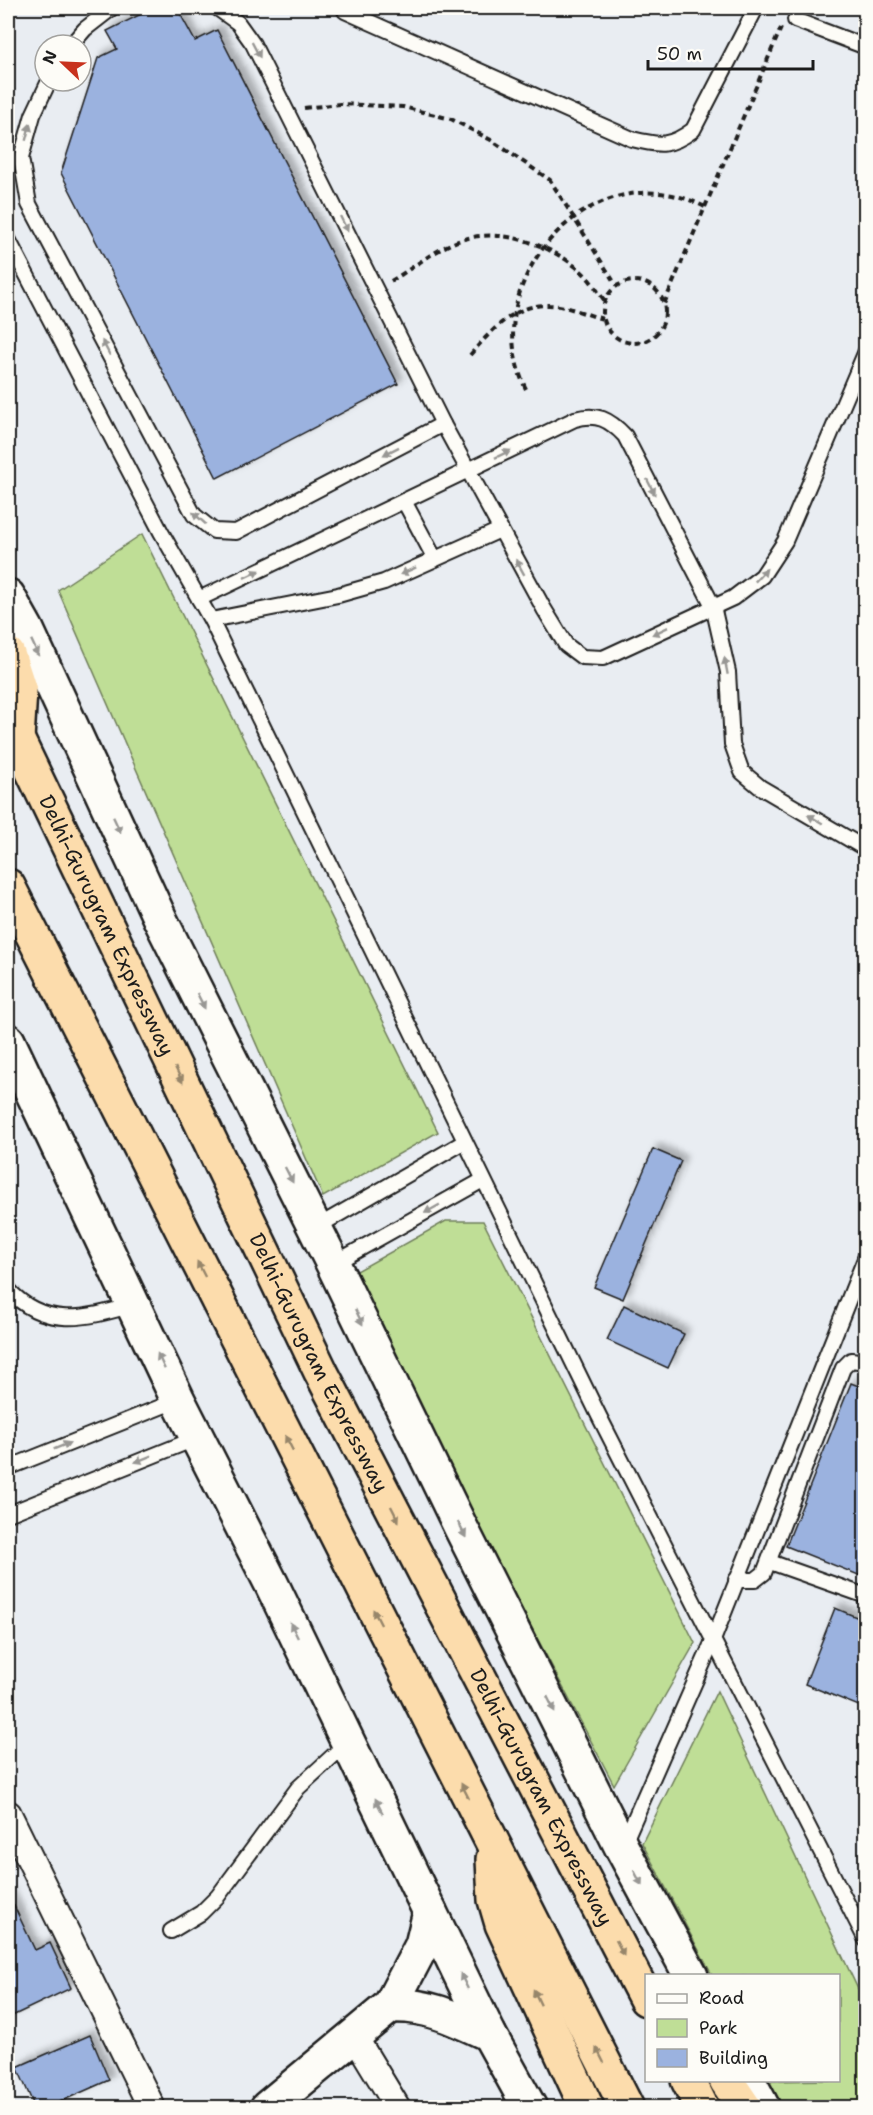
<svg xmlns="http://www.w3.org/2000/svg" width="873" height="2115" font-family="'Shantell Sans',sans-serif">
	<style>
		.green { fill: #bfde96; stroke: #6e7d59; stroke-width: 1.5 }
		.building { fill: #9bb2df; stroke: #1c1c1c; stroke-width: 1.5; filter: url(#shadow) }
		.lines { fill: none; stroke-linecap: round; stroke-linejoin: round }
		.lane-casing { stroke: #1c1c1c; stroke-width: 18 }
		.street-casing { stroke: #1c1c1c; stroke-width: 30 }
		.secondary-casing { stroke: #1c1c1c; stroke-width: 38 }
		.highway-casing { stroke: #1c1c1c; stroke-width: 38 }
		.path { stroke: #1c1c1c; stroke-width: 4; stroke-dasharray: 6 4.5; stroke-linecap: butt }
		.lane { stroke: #fdfcf7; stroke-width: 14 }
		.street { stroke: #fdfcf7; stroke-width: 26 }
		.secondary { stroke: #fdfcf7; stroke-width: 33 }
		.highway { stroke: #fcdcac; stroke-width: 33 }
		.oneway { fill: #989794 }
		.oneway2 { fill: #97866b }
		.labels { text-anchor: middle; stroke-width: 4.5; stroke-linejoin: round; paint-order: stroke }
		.street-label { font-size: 21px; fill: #1c1c1c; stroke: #fdfcf7 }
	</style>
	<defs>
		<filter id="shadow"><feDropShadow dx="5.5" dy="-5.5" stdDeviation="3" flood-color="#0004"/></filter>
	</defs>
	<rect width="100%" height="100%" fill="#e9edf2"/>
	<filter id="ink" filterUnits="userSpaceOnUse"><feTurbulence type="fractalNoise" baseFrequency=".0167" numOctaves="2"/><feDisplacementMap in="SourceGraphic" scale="12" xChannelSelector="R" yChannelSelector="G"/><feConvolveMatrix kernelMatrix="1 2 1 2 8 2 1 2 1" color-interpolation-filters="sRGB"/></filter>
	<g filter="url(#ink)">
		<g class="green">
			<path d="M142,534l296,598 -115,65 -265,-607z"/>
			<path d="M446,1221h37l212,422 -81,142 -266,-509z"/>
			<path d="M717,1691l148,313v103h-83l-15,-26 71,-1v-104l-126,-1 -70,-132z"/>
		</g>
		<g class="building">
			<path d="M153,8h24l18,33 22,-11 181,354 -181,94 -156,-305 37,-115 19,-9 -10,-18z"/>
			<path d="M653,1149l28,12 -58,138 -29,-12z"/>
			<path d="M624,1305l60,29 -16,34 -61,-28z"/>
			<path d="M851,1383l15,6v189l-80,-32z"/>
			<path d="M835,1608l31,13v88l-61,-25z"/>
			<path d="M8,1893l27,57 15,-7 21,45 -63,30z"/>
			<path d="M90,2035l19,45 -63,28h-11l-18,-41z"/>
		</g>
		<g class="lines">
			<g class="lane-casing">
				<g id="lane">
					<path d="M217,8l21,15 15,21 190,380 101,185 22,36 16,12 21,1 130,-60 29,-22 23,-35 81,-190"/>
					<path d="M864,8h2"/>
					<path d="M345,11l287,128c28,7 38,8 61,-9l63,-122"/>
					<path d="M795,20l71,27"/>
					<path d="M71,45l14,-16 27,-21"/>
					<path d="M49,81l-16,34 -12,43 8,46 165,311 20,16 22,1 207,-108"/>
					<path d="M8,239l153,293 50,88 388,796 267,524"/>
					<path d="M404,501l31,58"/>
					<path d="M199,599l376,-180c22,-6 34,0 50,17l88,170 15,66 4,72 10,28 18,15 106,62"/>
					<path d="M211,620l127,-25 46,-13 116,-52"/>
					<path d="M315,1228l149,-86"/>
					<path d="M333,1264l150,-84"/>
					<path d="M8,1289c35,40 78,30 124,16"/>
					<path d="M8,1468l170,-68"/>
					<path d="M8,1514l189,-76"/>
					<path d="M770,1562l96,34"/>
					<path d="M736,1580h19l9,-7 79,-205 8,-8 15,2"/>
					<path d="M624,1843l88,-200 154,-387"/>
					<path d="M171,1931l30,-18 17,-17 80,-108 50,-46"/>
					<path d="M358,2032l46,76"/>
					<path d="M350,2039l42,69"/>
				</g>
			</g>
			<g class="street-casing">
				<path id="street" d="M8,1814l144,294"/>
			</g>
			<g class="secondary-casing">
				<g id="secondary">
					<path d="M8,596l18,32 135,293 172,343 128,264 161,320 69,128"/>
					<path d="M8,1041l170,359 94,185 217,449 41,74"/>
					<path d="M390,2006c38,-2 66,13 99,28"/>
					<path d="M748,2080l15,28"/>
					<path d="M267,2108l123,-102 32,-61 8,-33"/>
				</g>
			</g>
			<g class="highway-casing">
				<g id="highway">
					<path d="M8,654l12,37 -3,48"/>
					<path id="s1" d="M8,720l313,652 325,627"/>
					<path d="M8,886l619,1222"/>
					<path d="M493,1859l2,41 7,24 85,184"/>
					<path d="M688,2080l14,28"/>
					<path d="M726,2080l19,28"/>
				</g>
			</g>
			<g class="path">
				<path d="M304,108l36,-4 63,3 48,12 40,21 59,40 66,105"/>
				<path d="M705,207l76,-179"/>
				<path d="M391,281c22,-13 43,-31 67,-40 41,-15 93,3 124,31 9,8 16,20 23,29"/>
				<circle cx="634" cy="312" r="31"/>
				<path d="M470,355c21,-24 44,-51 79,-50 17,0 38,10 54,14"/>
				<path d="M526,389c-53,-107 67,-241 179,-182l-41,97"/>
			</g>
			<use href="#lane" class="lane"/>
			<use href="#street" class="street"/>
			<use href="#secondary" class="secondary"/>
			<use href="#highway" class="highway"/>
		</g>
		<defs><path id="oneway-solid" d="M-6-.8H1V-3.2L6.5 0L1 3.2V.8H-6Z" transform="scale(1.5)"/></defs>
		<g class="oneway">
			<use href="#oneway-solid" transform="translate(256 50) rotate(62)"/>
			<use href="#oneway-solid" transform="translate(28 132) rotate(-75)"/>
			<use href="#oneway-solid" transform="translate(344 224) rotate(64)"/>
			<use href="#oneway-solid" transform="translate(106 348) rotate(-118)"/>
			<use href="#oneway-solid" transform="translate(391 451) rotate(153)"/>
			<use href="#oneway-solid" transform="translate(503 454) rotate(-26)"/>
			<use href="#oneway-solid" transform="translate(651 487) rotate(63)"/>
			<use href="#oneway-solid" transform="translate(199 518) rotate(-138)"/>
			<use href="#oneway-solid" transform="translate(520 567) rotate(-119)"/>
			<use href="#oneway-solid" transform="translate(408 571) rotate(156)"/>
			<use href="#oneway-solid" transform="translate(252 574) rotate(-26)"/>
			<use href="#oneway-solid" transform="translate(761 575) rotate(-47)"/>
			<use href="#oneway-solid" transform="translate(660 631) rotate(155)"/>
			<use href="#oneway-solid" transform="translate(35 648) rotate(65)"/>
			<use href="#oneway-solid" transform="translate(726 666) rotate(-101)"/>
			<use href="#oneway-solid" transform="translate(815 819) rotate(-150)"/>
			<use href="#oneway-solid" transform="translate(117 825) rotate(65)"/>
			<use href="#oneway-solid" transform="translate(201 1001) rotate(63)"/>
			<use href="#oneway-solid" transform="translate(289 1175) rotate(63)"/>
			<use href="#oneway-solid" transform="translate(432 1209) rotate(151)"/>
			<use href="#oneway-solid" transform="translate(359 1317) rotate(64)"/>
			<use href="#oneway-solid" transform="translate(161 1361) rotate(-115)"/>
			<use href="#oneway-solid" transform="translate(62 1446) rotate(-22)"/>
			<use href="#oneway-solid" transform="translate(143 1459) rotate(158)"/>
			<use href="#oneway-solid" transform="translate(462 1530) rotate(63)"/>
			<use href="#oneway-solid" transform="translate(294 1630) rotate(-116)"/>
			<use href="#oneway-solid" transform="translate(551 1704) rotate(64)"/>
			<use href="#oneway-solid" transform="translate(379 1806) rotate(-116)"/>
			<use href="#oneway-solid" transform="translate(638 1878) rotate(62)"/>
			<use href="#oneway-solid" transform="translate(464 1981) rotate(-116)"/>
		</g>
		<g class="oneway2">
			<use href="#oneway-solid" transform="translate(179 1075) rotate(64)"/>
			<use href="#oneway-solid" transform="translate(201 1269) rotate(-117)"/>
			<use href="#oneway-solid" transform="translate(289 1443) rotate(-117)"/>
			<use href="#oneway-solid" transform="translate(395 1514) rotate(63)"/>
			<use href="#oneway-solid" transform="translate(377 1617) rotate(-117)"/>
			<use href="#oneway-solid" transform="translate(465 1791) rotate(-117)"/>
			<use href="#oneway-solid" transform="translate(620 1948) rotate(63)"/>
			<use href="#oneway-solid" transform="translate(537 1997) rotate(-115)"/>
			<use href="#oneway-solid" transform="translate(600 2055) rotate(-117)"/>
		</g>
	</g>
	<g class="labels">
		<g class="street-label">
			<text dy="7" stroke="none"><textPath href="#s1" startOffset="228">Delhi-Gurugram Expressway</textPath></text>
			<text dy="7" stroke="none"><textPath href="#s1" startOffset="714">Delhi-Gurugram Expressway</textPath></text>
			<text dy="7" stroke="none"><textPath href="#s1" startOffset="1202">Delhi-Gurugram Expressway</textPath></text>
		</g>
	</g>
	<rect width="873" height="2115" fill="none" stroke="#fdfcf7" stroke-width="30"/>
	<rect x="15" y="15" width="843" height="2085" fill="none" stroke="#1c1c1c" stroke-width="2" filter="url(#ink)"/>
	<rect x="645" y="1974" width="195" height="108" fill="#fdfcf7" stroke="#a3a29f" stroke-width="1.5"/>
	<rect x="657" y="1994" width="30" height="9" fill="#fdfcf7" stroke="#a3a29f" stroke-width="1.5"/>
	<text x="699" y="2004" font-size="18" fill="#1c1c1c">Road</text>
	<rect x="657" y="2019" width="30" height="18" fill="#bfde96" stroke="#a3a29f" stroke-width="1.5"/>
	<text x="699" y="2034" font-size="18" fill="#1c1c1c">Park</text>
	<rect x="657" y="2049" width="30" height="18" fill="#9bb2df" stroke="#a3a29f" stroke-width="1.5"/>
	<text x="699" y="2064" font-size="18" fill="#1c1c1c">Building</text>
	<g transform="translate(63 63) rotate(293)"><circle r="28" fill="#fdfcf7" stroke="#a3a29f" stroke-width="1.5"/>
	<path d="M0-4.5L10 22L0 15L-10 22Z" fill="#c8321e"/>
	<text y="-9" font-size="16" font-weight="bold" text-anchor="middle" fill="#1c1c1c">N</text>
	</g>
	<path d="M648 60v9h165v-9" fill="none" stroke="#1c1c1c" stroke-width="3"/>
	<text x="657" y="60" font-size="18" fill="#1c1c1c" stroke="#fdfcf7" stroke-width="4.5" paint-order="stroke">50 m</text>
</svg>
